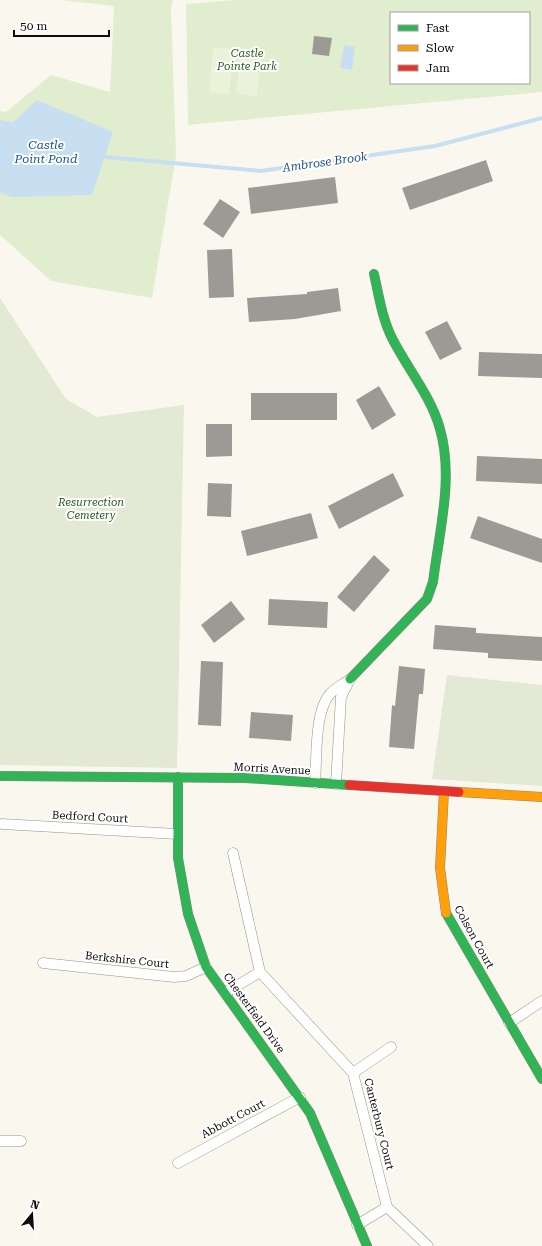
<svg xmlns="http://www.w3.org/2000/svg" width="542" height="1246" font-family="'Roboto Serif',serif">
<rect width="100%" height="100%" fill="#faf8ee"/>
<!-- green -->
<path fill="#e0eecf" fill-rule="evenodd" d="M61,0h112l-2,8 5,148 -24,142 -101,-17 -51,-46v-124l6,1 45,-37 59,17 4,-86z
M235,0h307v92l-354,33 -2,-121zM391,13h138v70h-138z"/>
<!-- cemetery -->
<path fill="#e3e9d4" d="M0,298l66,101 31,18 87,-12 -7,363 -177,-3z
M447,675l95,10v101l-110,-7z"/>
<!-- pitch -->
<path fill="#eaf2d9" d="M213,47l21,2 -5,45 -20,-2z
M241,49l21,2 -5,45 -21,-2z"/>
<!-- water -->
<path fill="#c8def1" d="M344,45l11,2 -3,23 -12,-2z
M37,100l76,32 -21,63 -81,2 -11,-5v-72l13,2z"/>
<g fill="none" stroke-linecap="round" stroke-linejoin="round">
<!-- stream -->
<path stroke="#c8def1" stroke-width="4" d="M105,157l156,14 174,-25 107,-28"/>
</g>
<!-- building -->
<path fill="#9c9a95" d="M314,36l18,2 -3,18 -17,-2z
M486,160l7,21 -83,29 -8,-22z
M335,177l3,26 -87,11 -3,-26z
M220,199l20,13 -17,26 -20,-14z
M232,249l2,48 -25,1 -2,-48z
M338,288l3,23 -46,8 -46,3 -2,-24 60,-4v-2z
M447,321l15,28 -22,11 -15,-28z
M479,352l63,2v24l-64,-2z
M379,386l17,29 -24,15 -16,-30z
M251,393h86v27h-86z
M206,424h26v32l-26,1z
M477,456l65,3v25l-66,-3z
M393,473l11,23 -65,33 -11,-23z
M208,483l24,1 -1,33 -24,-1z
M311,513l7,25 -71,18 -6,-25z
M478,516l64,23v24l-72,-25z
M374,555l16,15 -36,42 -17,-15z
M269,599l59,3 -1,26 -59,-3z
M231,601l14,18 -31,24 -13,-18z
M435,625l41,3v5l66,4v24l-54,-3v-5l-55,-4z
M201,661l22,1 -2,64 -23,-1z
M399,666l26,3 -2,25h-4l-5,55 -25,-2 3,-42 3,1z
M251,712l42,3 -2,26 -42,-3z"/>
<g fill="none" stroke-linecap="round" stroke-linejoin="round">
<defs>
<path id="street" d="M315,783c2,-23 -1,-71 15,-89 5,-6 14,-10 20,-15l-9,18 -5,87
M2,824l175,10
M233,853l27,119
M43,963l131,14 12,-1 20,-9
M225,993l35,-21 93,101 34,134 41,39
M509,1023l33,-22
M353,1073l38,-26
M0,1141h21
M178,1163l122,-66
M357,1225l30,-18"/>
<path id="fast" d="M350,679l77,-80 6,-17c6,-50 21,-104 7,-153 -9,-33 -33,-61 -48,-91 -10,-20 -13,-42 -18,-64
M0,776l245,2 104,7
M178,777v81l10,56 18,53 104,146 57,133
M446,913l96,166"/>
<path id="slow" d="M444,791l-4,77 6,45
M459,792l83,5"/>
<path id="jam" d="M349,785l110,7"/>
</defs>
<!-- street casing -->
<use href="#street" stroke="#93928d" stroke-width="11"/>
<!-- fast casing -->
<use href="#fast" stroke="#898884" stroke-width="10"/>
<!-- slow casing -->
<use href="#slow" stroke="#898884" stroke-width="10"/>
<!-- jam casing -->
<use href="#jam" stroke="#898884" stroke-width="10"/>
<!-- street -->
<use href="#street" stroke="#fefefc" stroke-width="10"/>
<!-- fast -->
<use href="#fast" stroke="#30b455" stroke-width="9"/>
<!-- slow -->
<use href="#slow" stroke="#ff9f0a" stroke-width="9"/>
<!-- jam -->
<use href="#jam" stroke="#e5322d" stroke-width="9"/>
</g>
<g text-anchor="middle" dominant-baseline="central" stroke-width="4" stroke-linejoin="round" paint-order="stroke">
<!-- park labels -->
<g font-size="11" font-style="italic" fill="#265e20" stroke="#fff">
<text x="247" y="53">Castle<tspan x="247" dy="13">Pointe Park</tspan></text>
<text x="91" y="502">Resurrection<tspan x="91" dy="13">Cemetery</tspan></text>
</g>
<!-- street labels -->
<g font-size="11" fill="#0b0b0b" stroke="#fff">
<text transform="translate(272 769) rotate(3)">Morris Avenue</text>
<text transform="translate(90 817) rotate(3)">Bedford Court</text>
<text transform="translate(474 937) rotate(61)">Colson Court</text>
<text transform="translate(127 960) rotate(6)">Berkshire Court</text>
<text transform="translate(254 1013) rotate(54)">Chesterfield Drive</text>
<text transform="translate(233 1119) rotate(-28)">Abbott Court</text>
<text transform="translate(379 1124) rotate(76)">Canterbury Court</text>
</g>
<!-- water labels -->
<g font-size="12" font-style="italic" fill="#1d5394" stroke="#fff">
<text x="46" y="145">Castle<tspan x="46" dy="14">Point Pond</tspan></text>
<text transform="translate(325 162) rotate(-8)">Ambrose Brook</text>
</g>
</g>
<!-- legend -->
<rect x="390" y="12" width="140" height="72" fill="#ffffff" stroke="#9d9d9d"/>
<rect x="398" y="25" width="20" height="6" fill="#30b455" stroke="#9d9d9d"/>
<text x="426" y="32" font-size="12" fill="#0b0b0b">Fast</text>
<rect x="398" y="45" width="20" height="6" fill="#ff9f0a" stroke="#9d9d9d"/>
<text x="426" y="52" font-size="12" fill="#0b0b0b">Slow</text>
<rect x="398" y="65" width="20" height="6" fill="#e5322d" stroke="#9d9d9d"/>
<text x="426" y="72" font-size="12" fill="#0b0b0b">Jam</text>
<!-- north arrow -->
<g transform="translate(32 1214) rotate(18)" stroke="#ffffff" stroke-width="3" paint-order="stroke">
<path d="M0-3L7 15L0 10L-7 15Z" fill="#0b0b0b"/>
<text y="-6" font-size="11" font-weight="bold" text-anchor="middle" fill="#0b0b0b">N</text>
</g>
<!-- scale -->
<path d="M14 30v6h95v-6" fill="none" stroke="#0b0b0b" stroke-width="2"/>
<text x="20" y="30" font-size="12" fill="#0b0b0b" stroke="#ffffff" stroke-width="3" paint-order="stroke">50 m</text>
</svg>
